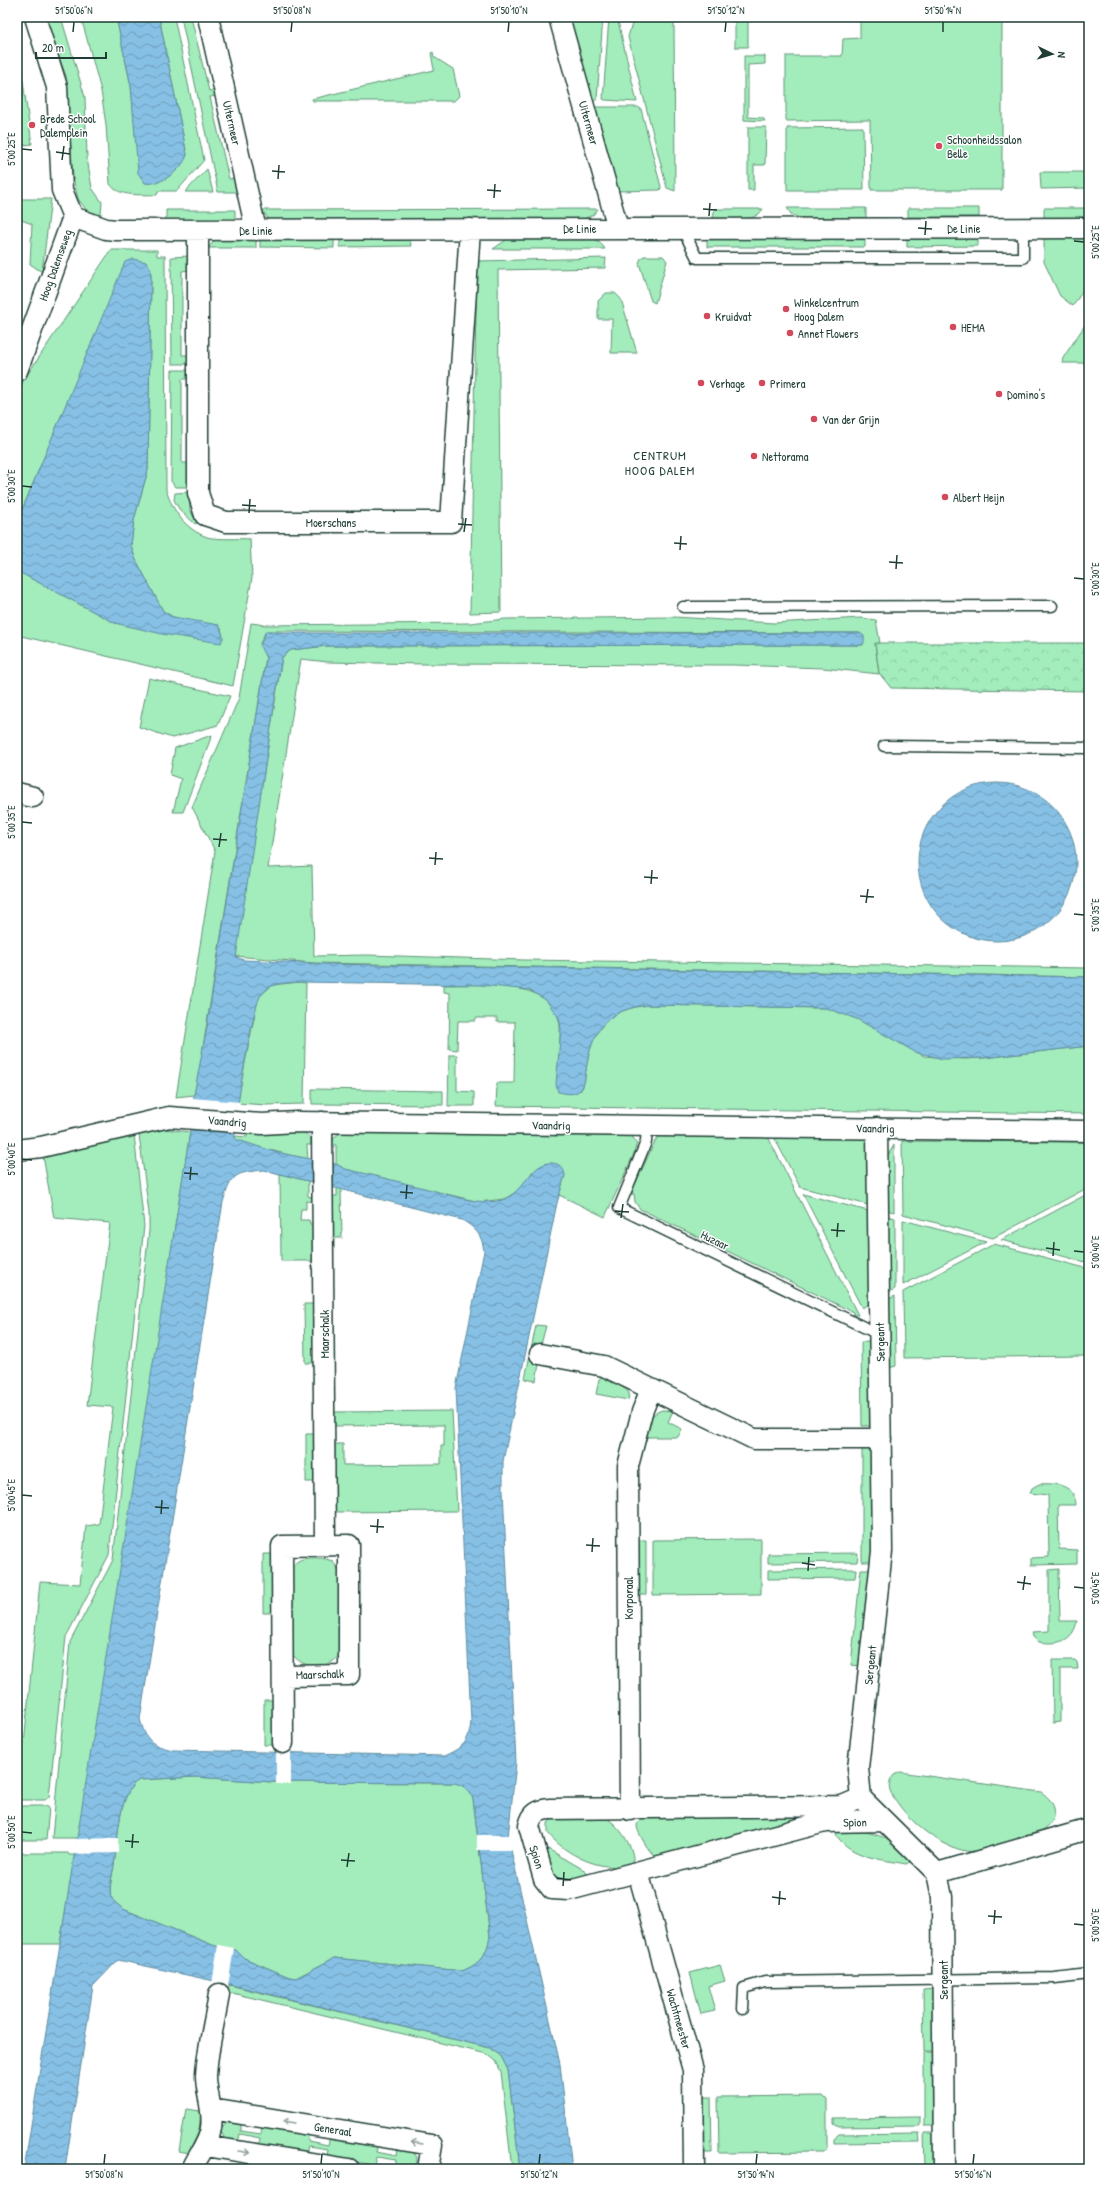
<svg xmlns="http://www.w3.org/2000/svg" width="1106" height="2186" font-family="'Patrick Hand',sans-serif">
<defs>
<pattern id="forest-crowns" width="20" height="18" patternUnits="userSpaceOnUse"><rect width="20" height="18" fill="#a3ecbb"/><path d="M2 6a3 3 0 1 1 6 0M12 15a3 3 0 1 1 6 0" fill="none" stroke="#8ccba1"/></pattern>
<pattern id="water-waves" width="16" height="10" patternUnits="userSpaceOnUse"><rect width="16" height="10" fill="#86c0e5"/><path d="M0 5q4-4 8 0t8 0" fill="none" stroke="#6d9dba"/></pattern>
</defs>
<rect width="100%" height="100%" fill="#fff"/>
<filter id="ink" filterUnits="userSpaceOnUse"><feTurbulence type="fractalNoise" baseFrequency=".025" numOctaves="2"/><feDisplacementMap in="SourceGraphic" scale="8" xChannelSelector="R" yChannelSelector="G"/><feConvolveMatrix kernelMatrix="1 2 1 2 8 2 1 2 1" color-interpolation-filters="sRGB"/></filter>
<g filter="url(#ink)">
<!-- green -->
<path fill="#a3ecbb" stroke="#619478" d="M44,17h17l24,80 2,61 5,30 10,14 -1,13 -14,-4 -9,-12 -5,-21 -7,-102z
M81,17h35l15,69 4,39 22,58 17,-11 13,-17 -28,-138h15l30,143 -27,31h-19l-1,4c-14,-1 -38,3 -47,-11l-4,-59 -5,-34z
M181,17h10l18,74 6,-1 2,6 -7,1 19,82 7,-1 3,14h-21z
M568,17h35l-6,82 -4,3z
M609,17h8l20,85 -32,-2 -2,-1z
M634,17h40l1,174 -8,-3 -39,-151z
M735,17h13v30h-13z
M860,17h142v173h-131l-1,-70 -84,1v-65h56l1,-17 17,-1z
M433,52l1,5 19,12 6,27 -5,5h-141l-1,-2 122,-29 -3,-17z
M744,56h21v8l-17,1v52l15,1 2,3 -21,-1z
M20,60l12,84 -15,2v-85z
M594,107h44l3,2 20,78 -1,3 -42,1z
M748,127h18l-1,38h-11v25h-6z
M863,127l1,63h-77v-62z
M207,169l6,23h-28z
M1040,172h49v16l-48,1z
M17,199h34l-9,73 -12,-8 2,-40 -13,-5z
M787,208h79v10h-67l-8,-4z
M908,208h71v9h-71z
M1044,208h45v10h-45z
M598,209l-5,6 -10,4 -314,1 -7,-10z
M714,209h49c-9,15 -34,9 -50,9z
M166,210h69v10l-69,1z
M260,237l74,2v9l-74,-1z
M341,237l69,1 1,8 -72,1z
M1044,237h45v44l-16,25 -13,-10 -16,-34z
M256,238v10h-48l7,-8z
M509,238l84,1 7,3 5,7h-112z
M707,238h158v9h-158z
M907,238h71v8l-71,1z
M111,250h46v6h8l1,234c7,21 19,39 41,47 10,3 32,1 43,2l2,39 -19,108 -216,-51v-64l98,52 80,16h28l-2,-11 -48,-11 -10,-6 -28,-53 -4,-13 3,-25 14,-50 3,-194c-1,-7 -1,-12 -8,-15l-47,72 -79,189v-123l6,-18z
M189,256v14l-7,1v84h7v9h-17l-1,-107z
M644,256h19l4,5 -12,42 -4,-2 -12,-38 2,-5z
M606,258l-1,10 -107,2 3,342 -31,1 7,-352z
M606,293h9l6,6 16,54h-26l1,-34h-14v-18z
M1089,319l-1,44h-26l1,-5z
M172,370h17v9h-7v84h7v24h-14l-4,-6z
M189,492l1,18 7,13 -2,1 -16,-15 -5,-9 1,-7z
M674,617l100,6 87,-5 15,2 4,23 -5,1 4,30 -56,-6 -90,-3 -310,-1 -95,-2 -27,-3 -33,209 44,-2 2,90 53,-1 158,5 564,8v9l-775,-14 -79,-7 47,-299 9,-7 36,-4 536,-1 1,-8 -5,-4 -593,-2 -6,12 6,15 -67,414 -5,23 -18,2 39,-246 -23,-44 47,-109 12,-75 15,2 204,-2 35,-4z
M149,678l81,18 -12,29 -46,13 -33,-11z
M212,735l-29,77h-10l8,-33 -11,-4 5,-27z
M300,982l6,1 -2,121 -38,1 -29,-2 21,-105 14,-13z
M444,985c32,0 105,-7 115,35 3,12 -1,24 1,37 1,12 5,24 7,36h5l9,-3c5,-8 4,-18 6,-27 7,-39 24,-54 62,-58l177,3 31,11 67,37 41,3 18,-1 106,-12v68l-593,-8 1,-23h17l1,-61h-18v-4h-21l-1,3h-17l-1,29 -8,-1 1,-56 -6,-1z
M449,1055h8v36l17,1v14h-26z
M312,1089l131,2v14l-131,-1z
M164,1129l26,3 -110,706h-28l18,-196 43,-82 36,-330v-17l-10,-78z
M247,1132l58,1 6,6v6h-4l1,15 -65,-17 -8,-4v-3l12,1z
M342,1132l288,2 7,9 -4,13 -28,61 -46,-22 6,-20 -33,-3 -6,10 -11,11 -11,6 -25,3 -134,-33 -9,-5v-19h-4l2,-8z
M134,1134l10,92 -35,329 -43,82 -17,160 -4,3h-28v-57h7l16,-161 40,2 6,-58 13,-2 14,-117 -26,-2 23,-182 -56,-5 -11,-62z
M661,1134l107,3 90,178h-5v-3l-213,-103 -5,-7 -1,-8h-2v-3l23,-50z
M774,1137h94v68l-68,-18z
M902,1141l187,1v45l-96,51 -90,-24z
M894,1145v67l-7,-2v-53z
M280,1174l28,7v15l3,1 2,5 -7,-1v8h-5l-1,11h9l1,4h4v37h-33z
M337,1188l4,1 1,49h-10l1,-42h4z
M1089,1193v70l-88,-23z
M803,1194l65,17 2,92 -8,5z
M887,1216l8,2v71l-7,4z
M903,1220l83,22 -83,43z
M994,1244l95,25v87l-185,2 -1,-66z
M895,1296l1,70 -7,2v-69z
M304,1304h11v59h-10z
M536,1325l10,1 -10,37 3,1 -3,17 -11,-2z
M861,1342h9l1,84h-9z
M603,1376l24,14 2,3 -1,7 -32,-6 3,-15z
M662,1410l11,1 -5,11 14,7 -4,8h-34c3,-12 5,-23 18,-27z
M452,1411l5,100 -123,1v-68h9v21l98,-1v-18h3v-21l-110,1v-14z
M306,1434h10v48h-10z
M872,1448v114h-10v-113z
M1039,1484c16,-1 36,0 37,21h-18l1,44 18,1v14l-46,1v-7l18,-1 -1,-62 -18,-2 2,-5z
M761,1539v55l-108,1v-55z
M637,1540h9v55h-9z
M858,1553l-1,9 -89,1v-9z
M263,1554h10v59h-10z
M322,1558l11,3 6,10v84c-10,16 -39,14 -47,-2l-1,-83c5,-14 19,-12 31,-12z
M856,1569l-1,9 -87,1v-9z
M861,1569h10l-11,97 -9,-1z
M1059,1569l1,52h17c-4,21 -20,24 -38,21l-6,-5 -1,-5 17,-1v-61z
M1052,1660h23l2,2 1,7h-18v53l-7,1z
M264,1700h10l3,45h-13z
M900,1772l141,20c6,4 11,9 13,16 6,26 -38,34 -55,38 -9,3 -18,7 -27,6 -28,-3 -57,-25 -73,-47 -7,-10 -15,-18 -5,-30z
M195,1777l77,5 183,1c10,3 15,7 18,16l17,137c-3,19 -10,28 -28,35l-128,-13 -38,20 -7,-1 -45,-19 -8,-8 -21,-4 -92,-37c-6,-5 -13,-9 -13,-17 0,-11 4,-23 5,-34 3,-20 4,-67 24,-78z
M17,1806h29l3,2 -3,32h-29z
M796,1816l1,4 -141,37c-6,-3 -19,-25 -19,-31 0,-4 3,-6 5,-8z
M553,1818h53c12,6 28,29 27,42l-5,5c-27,7 -63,-10 -80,-32v-10z
M837,1830c25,1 45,1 63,20 4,4 8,7 10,12l-4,2c-26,-5 -54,-6 -70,-29z
M548,1849l38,22 1,4c-32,10 -33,5 -42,-25z
M17,1853h51l1,2h6l-15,89h-43z
M720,1965l5,16 -17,5 7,25 -14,3 -11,-41z
M229,1985l261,63 11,8 7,14 12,99h-8l-11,-97 -5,-11 -9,-7 -259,-62z
M933,1989l1,63h-10l-1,-62z
M924,2053h10v73h-10z
M823,2096l4,4v48l-4,4 -104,1 -1,-56z
M702,2097h9l1,56h-9z
M186,2109l15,2 -2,20 -10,22 -10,-2z
M920,2117v9l-81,1 -5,-3v-6z
M228,2121l13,1v9l20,3 1,-8 47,7 -1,8 20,4 2,-8 48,7 -2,8 21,4 1,-8c9,2 20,2 19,14l-5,7 -17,-1 1,-8 -20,-3 -2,8 -47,-8 1,-8 -20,-3 -2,8 -47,-8 1,-8 -20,-4 -2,9 -13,-4 -4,-7 1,-5z
M919,2133l1,9 -86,1v-5l5,-4z
M924,2133h11v36h-10z"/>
<!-- forest -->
<path fill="url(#forest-crowns)" stroke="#619478" d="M875,643h214v48l-198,-3 -12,-15z"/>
<!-- water -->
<path fill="url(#water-waves)" stroke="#5d8c9e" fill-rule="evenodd" d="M116,17h43l28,138c-5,15 -26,31 -42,28l-7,-10 -7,-87z
M133,259l13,3 4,5 1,9 -3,194 -14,50 -3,25 4,13 28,53 10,6 46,8 4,11 -2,7 -59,-9 -47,-11 -98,-52v-49l108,-260z
M266,631l20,2h574l4,3v7l-3,2 -534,1 -36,4 -9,7 -3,17 -43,283 8,3 82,4 763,13v69l-106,12 -40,1 -28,-7 -58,-33 -31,-11 -177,-3c-42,4 -57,24 -63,65 -1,6 -1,16 -6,20 -7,6 -15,3 -22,2l-2,-8 5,-55 -2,-11 -13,-18 -17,-10 -48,-5 -181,-3c-15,1 -29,0 -39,13 -8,9 -28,130 -26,144l40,13 61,12 9,5c28,6 55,13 83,20 23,6 50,17 74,11 23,-7 31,-44 55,-36 5,2 7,6 8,11l-8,28 -54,258v29l13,273 -8,74 52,227 12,105h-52l-12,-99 -7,-14 -11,-8 -262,-64 -110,-24 -25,26 -28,183h-41l166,-1037 4,-37 12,-63 60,-374 -6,-12zM264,1170l198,50c13,8 20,14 22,31l-28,137 15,333c-2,22 -8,26 -27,35l-271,-6c-22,-5 -27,-9 -33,-31l83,-517c9,-29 12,-29 41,-32zM195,1777l77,5 183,1c10,3 15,7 18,16l17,137c-3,19 -10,28 -28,35l-128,-13 -38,20 -7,-1 -45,-19 -8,-8 -21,-4 -92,-37c-6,-5 -12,-9 -13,-17 0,-11 4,-23 5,-34 3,-20 4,-67 24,-78z
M918 862a79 79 0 1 1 158 0a79 79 0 1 1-158 0Z"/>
<!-- pier -->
<path fill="#fff" d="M192,1098l48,4 -3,30 -48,-4z
M276,1750l15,1v33h-15z
M477,1835h34l2,15h-36z
M118,1838v15l-45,1 3,-15z
M218,1945l16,3 -6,38 -16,-2z"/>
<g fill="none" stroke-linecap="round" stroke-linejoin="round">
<defs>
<path id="lane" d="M682,228l15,30h326v-30
M683,607l369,-1
M884,746l205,2
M647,1125l-1,17 -27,66 261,127
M743,2009l1,-21 21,-6 290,-4 34,-4"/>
<path id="street" d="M208,17l48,213
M559,17l59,211
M73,217l33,12 10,1 973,-2
M198,231v262l7,22 21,7h225l19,-293
M17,371l56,-154 -11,-27 -5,-103 -22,-70
M17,793l16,4
M322,1122l3,423
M877,1128l5,423 -24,217 3,30 76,75 5,24 2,272
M17,1150l24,-3 128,-30 93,7 34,-2 793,9
M540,1354l64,12 150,73h127
M283,1676l66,-1v-130l-67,1 1,197
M861,1798l-19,8 -292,3c-12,1 -18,4 -21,17l15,53 8,10 17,1 256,-68 59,-1
M630,1810l-2,-344 14,-54 9,-23
M638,1872l55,198 1,99
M937,1873l152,-44
M211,2109l221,36 -4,24
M206,2146l143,23
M192,2169c6,-14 17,-25 19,-41 3,-18 -5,-34 -5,-52 1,-27 9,-55 13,-82"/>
</defs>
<!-- lane casing -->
<use href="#lane" stroke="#1f3d34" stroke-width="13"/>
<!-- street casing -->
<use href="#street" stroke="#1f3d34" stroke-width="23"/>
<!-- lane -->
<use href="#lane" stroke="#fff" stroke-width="10"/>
<!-- street -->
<use href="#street" stroke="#fff" stroke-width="20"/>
</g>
<!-- one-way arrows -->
<defs><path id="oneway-shaft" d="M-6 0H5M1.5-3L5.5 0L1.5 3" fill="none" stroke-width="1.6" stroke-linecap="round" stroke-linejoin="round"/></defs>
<g stroke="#8f9e9a">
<use href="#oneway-shaft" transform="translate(289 2122) rotate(-171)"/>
<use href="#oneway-shaft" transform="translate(417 2143) rotate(-171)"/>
<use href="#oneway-shaft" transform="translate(244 2152) rotate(9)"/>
</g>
</g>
<!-- ticks -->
<path fill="none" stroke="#1f3d34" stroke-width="1.5" d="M73,32l1,-10M291,32l1,-10M508,32l1,-10M725,32l1,-10M943,32v-10M22,149l10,1M56,152l14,2M62,160l2,-14M272,171l13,1M278,179l1,-14M487,190l14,1M494,198l1,-14M703,209l14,1M709,216l1,-13M918,228l14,1M925,235l1,-14M1074,241l10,1M22,486l10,1M242,505l14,1M249,513l1,-14M458,524l14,1M464,532l2,-14M674,543l13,1M680,550l1,-14M889,562l14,1M896,569l1,-14M1074,578l10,1M22,822l10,1M213,839l14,1M219,847l2,-14M429,858l14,1M435,865l1,-13M644,877l14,1M651,884l1,-14M860,896l14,1M866,903l2,-14M1074,914l10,1M22,1159l10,1M184,1173l14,1M190,1180l1,-13M400,1192l13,1M406,1199l1,-14M615,1211l14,1M621,1218l2,-14M831,1230l14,1M837,1237l1,-14M1046,1248l14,2M1074,1251l10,1M1053,1256l1,-14M22,1495l10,1M155,1507l14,1M161,1514l1,-14M370,1526l14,1M377,1533l1,-14M586,1545l14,1M592,1552l1,-14M802,1563l13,2M808,1571l1,-14M1017,1582l14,2M1074,1587l10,1M1023,1590l2,-14M22,1832l10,1M125,1841l14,1M132,1848l1,-14M341,1860l14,1M347,1867l2,-14M557,1878l14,2M563,1886l1,-14M772,1897l14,2M779,1905l1,-14M988,1916l14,1M994,1924l1,-14M1074,1924l10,1M104,2164l1,-10M321,2164l1,-10M539,2164l1,-10M756,2164l1,-10M973,2164l1,-10"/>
<!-- markers -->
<g fill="#d1495b" stroke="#fff" stroke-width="1.5">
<circle cx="32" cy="125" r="4"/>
<circle cx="939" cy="146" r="4"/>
<circle cx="786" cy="309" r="4"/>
<circle cx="707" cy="316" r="4"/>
<circle cx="953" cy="327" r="4"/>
<circle cx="790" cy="333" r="4"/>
<circle cx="701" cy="383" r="4"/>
<circle cx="762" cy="383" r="4"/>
<circle cx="999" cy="394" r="4"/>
<circle cx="814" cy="419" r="4"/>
<circle cx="754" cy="456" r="4"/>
<circle cx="945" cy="497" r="4"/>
</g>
<g text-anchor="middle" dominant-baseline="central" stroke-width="3" stroke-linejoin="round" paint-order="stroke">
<!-- poi labels -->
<g font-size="12" fill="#1f3d34" stroke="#fff" text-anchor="start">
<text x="40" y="118">Brede School<tspan x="40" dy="14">Dalemplein</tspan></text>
<text x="947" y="139">Schoonheidssalon<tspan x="947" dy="14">Belle</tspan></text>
<text x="794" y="302">Winkelcentrum<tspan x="794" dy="14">Hoog Dalem</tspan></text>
<text x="715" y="316">Kruidvat</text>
<text x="961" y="327">HEMA</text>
<text x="798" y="333">Annet Flowers</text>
<text x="709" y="383">Verhage</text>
<text x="770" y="383">Primera</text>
<text x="1007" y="394">Domino's</text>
<text x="822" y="419">Van der Grijn</text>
<text x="762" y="456">Nettorama</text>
<text x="953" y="497">Albert Heijn</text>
</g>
<!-- street labels -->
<g font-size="12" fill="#1f3d34" stroke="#fff">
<text transform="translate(232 123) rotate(77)">Uitermeer</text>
<text transform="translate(589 123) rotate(74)">Uitermeer</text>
<text x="580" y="228">De Linie</text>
<text x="964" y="228">De Linie</text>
<text x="256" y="230">De Linie</text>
<text transform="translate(55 265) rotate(-70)">Hoog Dalemseweg</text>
<text x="331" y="522">Moerschans</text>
<text transform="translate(227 1121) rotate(5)">Vaandrig</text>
<text transform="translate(551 1125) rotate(1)">Vaandrig</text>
<text transform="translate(875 1128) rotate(1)">Vaandrig</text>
<text transform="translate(715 1240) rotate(26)">Huzaar</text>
<text transform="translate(324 1334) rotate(-90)">Maarschalk</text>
<text transform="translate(880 1342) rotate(-91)">Sergeant</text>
<text transform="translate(628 1598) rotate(-90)">Korporaal</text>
<text transform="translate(870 1665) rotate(-84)">Sergeant</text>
<text transform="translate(320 1674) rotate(-2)">Maarschalk</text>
<text transform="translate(855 1822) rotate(-1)">Spion</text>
<text transform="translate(537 1857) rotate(72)">Spion</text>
<text transform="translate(943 1980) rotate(-90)">Sergeant</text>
<text transform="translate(679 2019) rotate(74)">Wachtmeester</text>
<text transform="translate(333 2129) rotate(9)">Generaal</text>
</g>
<!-- neighbourhood labels -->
<g font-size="13" letter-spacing="1" fill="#1f3d34" stroke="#fff">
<text x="660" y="455">CENTRUM<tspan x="660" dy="15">HOOG DALEM</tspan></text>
</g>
</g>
<!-- margin -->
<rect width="1106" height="2186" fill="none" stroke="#fff" stroke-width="44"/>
<!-- north arrow -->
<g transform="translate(1052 54) rotate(95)" stroke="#ffffff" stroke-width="3" paint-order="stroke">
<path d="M0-3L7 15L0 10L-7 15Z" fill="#1f3d34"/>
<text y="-6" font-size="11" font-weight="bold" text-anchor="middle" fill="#1f3d34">N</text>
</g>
<!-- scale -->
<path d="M36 52v6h70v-6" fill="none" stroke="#1f3d34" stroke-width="2"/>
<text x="42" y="52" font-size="12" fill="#1f3d34" stroke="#ffffff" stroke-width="3" paint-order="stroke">20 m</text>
<rect x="22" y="22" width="1062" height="2142" fill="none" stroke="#1f3d34" stroke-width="1.5"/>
<g font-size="10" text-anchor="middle" fill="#1f3d34">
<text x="74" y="14">51°50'06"N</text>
<text x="292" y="14">51°50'08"N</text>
<text x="509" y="14">51°50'10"N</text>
<text x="726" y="14">51°50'12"N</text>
<text x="943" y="14">51°50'14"N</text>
<text transform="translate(11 149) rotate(-90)" y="4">5°00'25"E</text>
<text transform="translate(1095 242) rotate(-90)" y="4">5°00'25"E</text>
<text transform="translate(11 486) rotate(-90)" y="4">5°00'30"E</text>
<text transform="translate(1095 579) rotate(-90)" y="4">5°00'30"E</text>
<text transform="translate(11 822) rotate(-90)" y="4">5°00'35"E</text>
<text transform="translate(1095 915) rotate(-90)" y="4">5°00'35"E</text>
<text transform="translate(11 1159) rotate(-90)" y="4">5°00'40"E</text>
<text transform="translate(1095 1252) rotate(-90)" y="4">5°00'40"E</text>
<text transform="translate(11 1495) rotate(-90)" y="4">5°00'45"E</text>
<text transform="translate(1095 1588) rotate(-90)" y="4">5°00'45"E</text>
<text transform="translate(11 1832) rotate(-90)" y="4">5°00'50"E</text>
<text transform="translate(1095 1925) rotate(-90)" y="4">5°00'50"E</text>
<text x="104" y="2178">51°50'08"N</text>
<text x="321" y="2178">51°50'10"N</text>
<text x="539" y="2178">51°50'12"N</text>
<text x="756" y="2178">51°50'14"N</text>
<text x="973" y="2178">51°50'16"N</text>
</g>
</svg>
